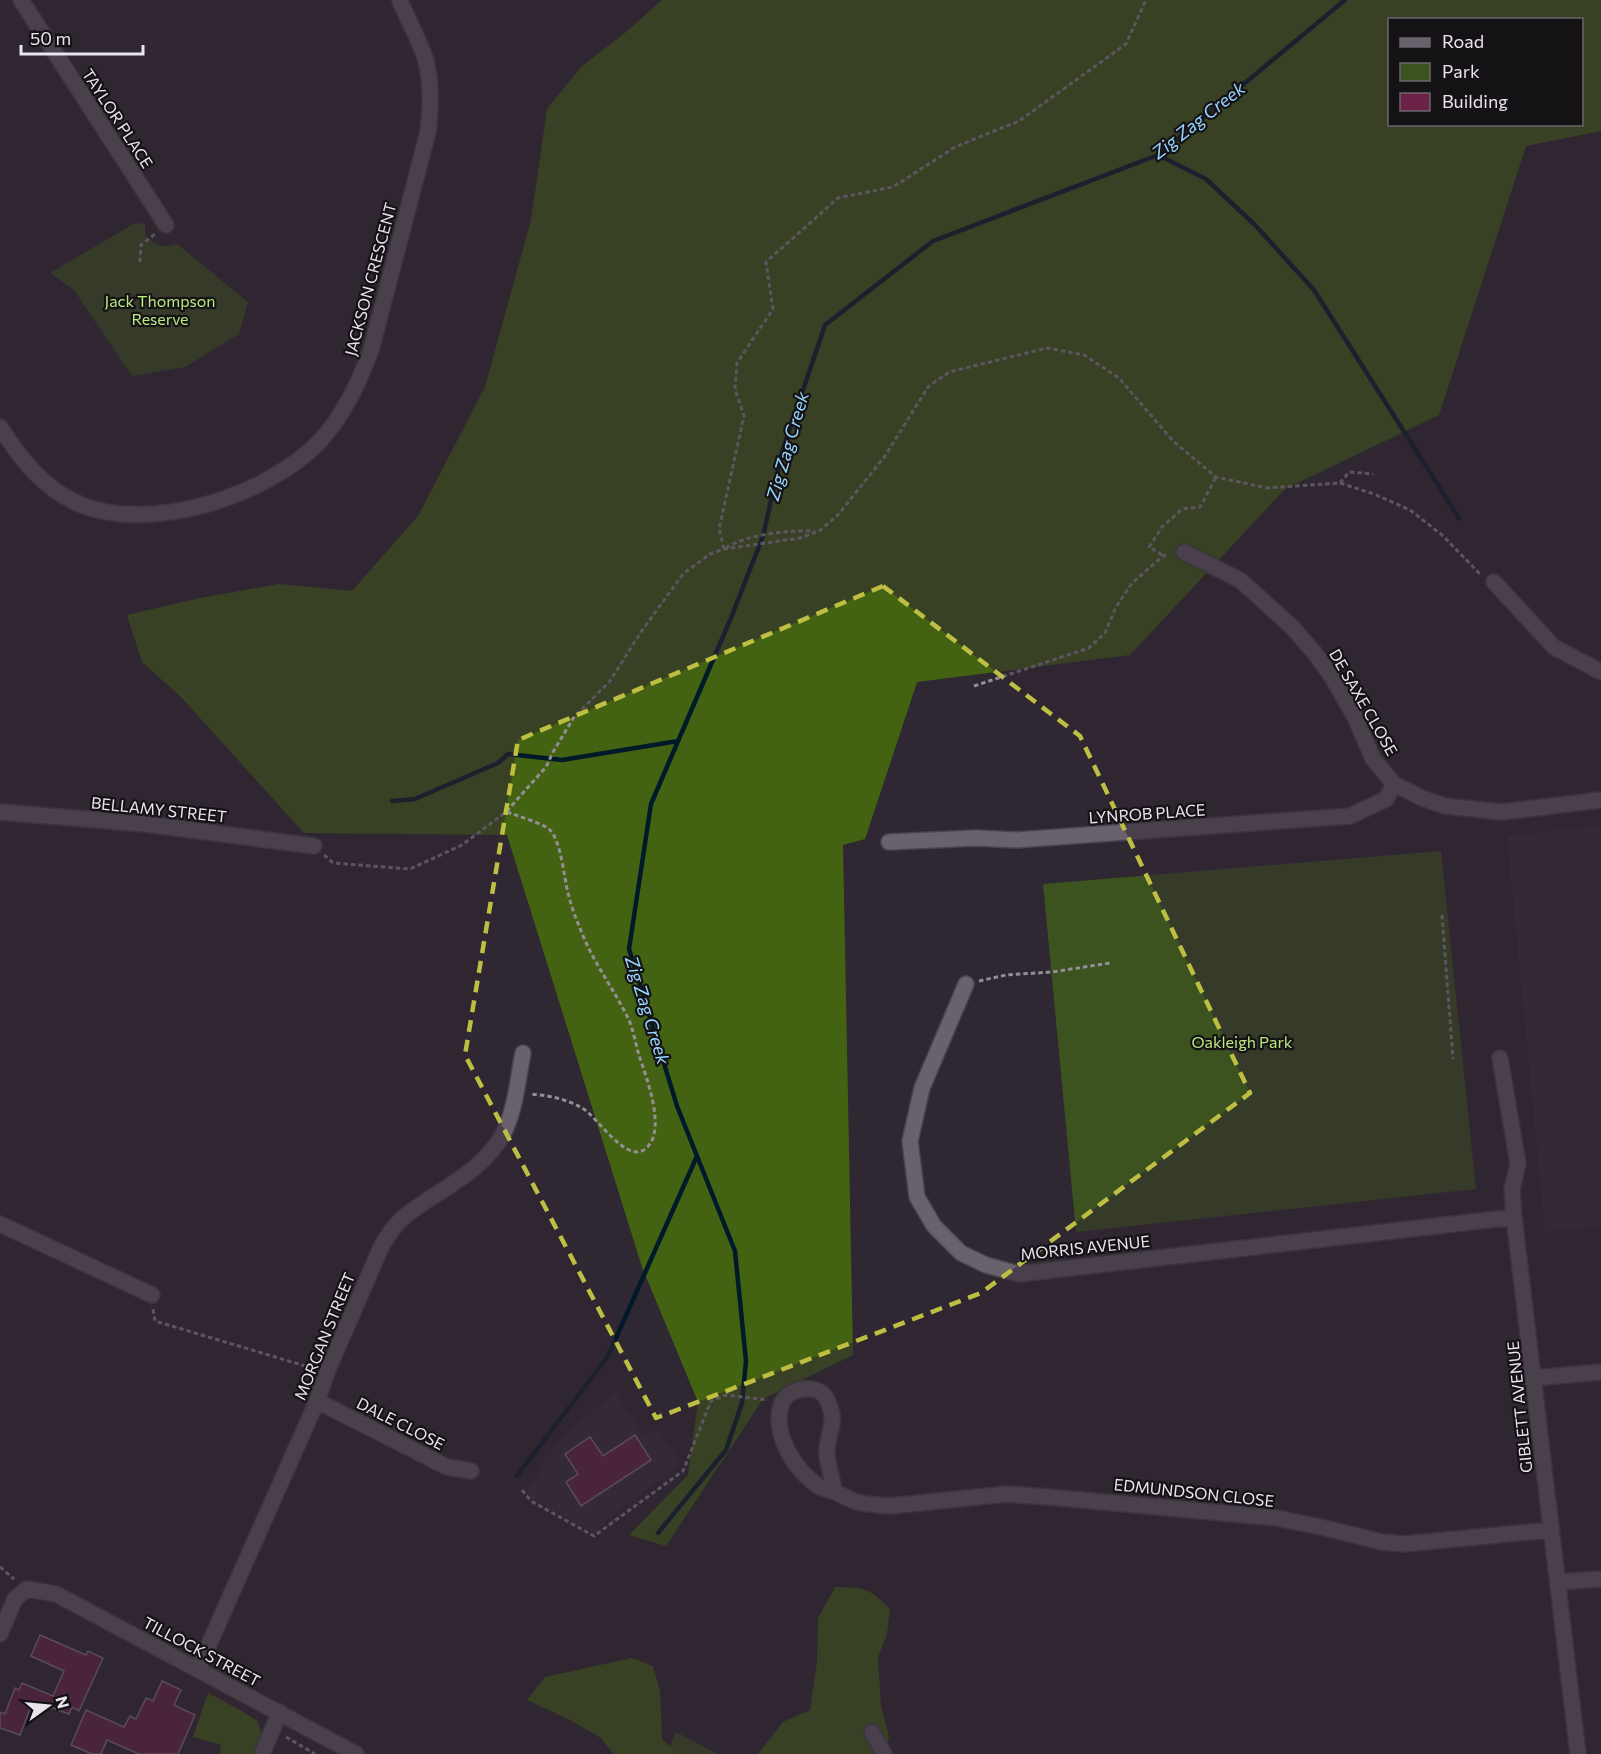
<svg xmlns="http://www.w3.org/2000/svg" width="1601" height="1754" font-family="Commissioner,sans-serif">
<rect width="100%" height="100%" fill="#2f2731"/>
<!-- built -->
<path fill="#3b2f3e" d="M1601,826v400l-56,6 -38,-396z
M615,1393l29,43 13,-8 24,36 -69,51 -17,18 -66,-36 -2,-11 11,-11 4,-12 27,-32z"/>
<!-- green -->
<path fill="#3c521f" d="M135,223l10,1v11c10,10 17,14 32,9l71,58 -9,32 -54,33 -53,9 -58,-86 -24,-17z
M1441,851l35,338 -400,43 -33,-348z
M676,1732l41,22h-50z"/>
<!-- forest -->
<path fill="#446312" fill-rule="evenodd" d="M662,0h939v131l-75,15 -87,269 -154,74 -155,166 -213,27 -52,157 -22,6 10,510 -90,44 -97,147 -37,-11 59,-60 10,-73 -56,-135 -135,-432 -203,-2 -123,-136 -39,-35 -15,-47 73,-17 79,-14 73,7 66,-75 67,-129 46,-167 16,-111 34,-42 45,-35zM1390,20h192v104h-192z
M835,1587c30,1 33,0 55,22l-3,25 -9,23 3,49 8,31 -4,17h-127l25,-32 27,-12 7,-48 1,-44z
M632,1658l21,8 7,25 2,49 17,14h-66l-12,-16 -29,-17 -45,-21 18,-23z
M208,1693l34,18 15,10 5,13 -8,20h-34l1,-9 -28,-8z"/>
<g fill="none" stroke-linecap="round" stroke-linejoin="round">
<!-- stream -->
<path stroke="#001a29" stroke-width="4.5" d="M1158,155l48,24 49,46 59,65 145,228
M392,801l23,-2 83,-36 10,-9 54,6 116,-19
M517,1476l91,-120 89,-200
M658,1533l68,-83 16,-47 4,-42 -11,-110 -58,-145 -48,-157 22,-145 80,-186 32,-82 19,-84 43,-127 108,-84 225,-86 187,-155"/>
</g>
<!-- building -->
<path fill="#6a2247" stroke="#897a80" stroke-width="1.5" d="M635,1435l16,25 -70,46 -15,-24 12,-8 -13,-20 25,-17 13,19z
M40,1635l46,20 2,-4 15,7 -24,53 -7,-4 -3,7 -36,-13 -13,34 -20,-7v-16l5,2 10,-26 4,2 3,-7 31,13 11,-25 -33,-15z
M162,1681l19,9 -7,15 21,10 -17,39h-39l-32,-14 -6,14h-9l-21,-9 15,-35 38,17 6,-11 6,3 10,-21 7,3z"/>
<g fill="none" stroke-linecap="round" stroke-linejoin="round">
<defs>
<path id="street" d="M21,0l145,225
M0,427c20,31 42,60 77,76 71,32 191,-7 243,-62 24,-26 39,-58 51,-91l57,-218c3,-24 4,-47 -2,-71 -6,-20 -18,-41 -26,-60
M1184,552l56,28 52,47 22,25 18,25 23,40 18,42 21,25 28,14 23,8 57,6 99,-12
M1494,582l60,65 47,25
M0,812l145,12 169,22
M889,842l87,-4 40,2 334,-24 36,-17 8,-15
M966,984l-44,104 -12,53 7,56 17,29 27,27 25,12 33,9 495,-57
M1500,1058l18,106 -6,25 2,28 64,537
M0,1224l152,71
M1534,1378l67,-6
M317,1401l130,66 24,4
M834,1491c-1,-12 -6,-24 -7,-36 -2,-14 9,-31 4,-45 -2,-5 -4,-13 -8,-16 -12,-10 -37,-5 -42,11 -9,30 15,67 39,82 4,2 9,3 13,4 7,3 14,7 21,10 12,4 24,4 36,5l117,-12 42,3 228,21 48,10 57,14 22,2 146,-14
M1558,1582l43,-3
M0,1634l15,-35 12,-10 29,5 300,160
M198,1669l119,-268 10,-29 55,-127c7,-11 13,-21 23,-29 34,-27 81,-45 100,-86 11,-24 13,-52 18,-77
M872,1732l12,22
M262,1754l18,-42"/>
</defs>
<!-- street casing -->
<use href="#street" stroke="#4a434c" stroke-width="18"/>
<!-- path -->
<path stroke="#948e96" stroke-width="3" stroke-dasharray="4.5 3" stroke-linecap="butt" d="M140,262l1,-17 14,-11
M1340,483l9,-11 24,2
M726,548c20,-14 65,-18 89,-17
M724,549l-5,-20 25,-113 -9,-27 2,-26 36,-54 -7,-47 72,-64 55,-11 62,-40 64,-26 107,-77 20,-44
M1162,555l-13,-8 13,-20 20,-18 18,-2 16,-30
M974,686l115,-38 16,-15 11,-26 16,-24 31,-27 6,-2
M507,812c8,3 37,12 42,17 12,11 15,48 19,64 3,12 7,24 12,35 11,31 32,58 47,88 6,11 8,26 12,39 7,22 29,77 6,94 -19,15 -47,-32 -63,-41 -15,-9 -35,-13 -52,-14
M324,855l9,8 77,6 52,-24 44,-33 40,-45 7,-15 21,-35 36,-36 31,-49 42,-58 27,-20 14,-5 76,-11 19,-7 19,-16 47,-59 43,-69 21,-15 98,-24 37,7 35,23 54,63 43,36 51,11 73,-5 34,11 36,16 32,25 39,40
M1442,915l11,144
M979,981l27,-6 46,-3 58,-9
M153,1309l2,12 157,47
M522,1490l9,11 63,35 89,-65 28,-70 15,-6 42,5
M0,1567l14,12
M286,1737l29,17"/>
<!-- street -->
<use href="#street" stroke="#69616c" stroke-width="15"/>
</g>
<!-- marked area -->
<path d="M0 0H1601V1754H0ZM883,586l197,150 170,357 -269,200 -325,125 -191,-363 53,-315z" fill="#2f2731" fill-opacity=".55" fill-rule="evenodd"/>
<path fill="none" stroke="#bebf42" stroke-width="4.5" stroke-dasharray="12 8" stroke-linejoin="round" d="M883,586l197,150 170,357 -269,200 -325,125 -191,-363 53,-315z"/>
<g text-anchor="middle" dominant-baseline="central" stroke-width="4.5" stroke-linejoin="round" paint-order="stroke">
<!-- street labels -->
<g font-size="16" fill="#eae5ec" stroke="#151216">
<text transform="translate(118 118) rotate(57)">TAYLOR PLACE</text>
<text transform="translate(370 279) rotate(-75)">JACKSON CRESCENT</text>
<text transform="translate(1364 702) rotate(60)">DE SAXE CLOSE</text>
<text transform="translate(159 809) rotate(6)">BELLAMY STREET</text>
<text transform="translate(1147 813) rotate(-4)">LYNROB PLACE</text>
<text transform="translate(1085 1247) rotate(-6)">MORRIS AVENUE</text>
<text transform="translate(324 1336) rotate(-68)">MORGAN STREET</text>
<text transform="translate(1519 1407) rotate(-96)">GIBLETT AVENUE</text>
<text transform="translate(401 1423) rotate(27)">DALE CLOSE</text>
<text transform="translate(1194 1492) rotate(6)">EDMUNDSON CLOSE</text>
<text transform="translate(202 1651) rotate(28)">TILLOCK STREET</text>
</g>
<!-- park labels -->
<g font-size="16" fill="#b9e880" stroke="#151216">
<text x="160" y="300">Jack Thompson<tspan x="160" dy="18">Reserve</tspan></text>
<text x="1242" y="1041">Oakleigh Park</text>
</g>
<!-- water labels -->
<g font-size="18" font-style="italic" fill="#96d5fc" stroke="#151216">
<text transform="translate(1198 120) rotate(-38)">Zig Zag Creek</text>
<text transform="translate(787 446) rotate(-74)">Zig Zag Creek</text>
<text transform="translate(648 1010) rotate(73)">Zig Zag Creek</text>
</g>
</g>
<!-- legend -->
<rect x="1388" y="18" width="195" height="108" fill="#151216" stroke="#6a666c" stroke-width="1.5"/>
<rect x="1400" y="38" width="30" height="9" fill="#69616c" stroke="#6a666c" stroke-width="1.5"/>
<text x="1442" y="48" font-size="18" fill="#eae5ec">Road</text>
<rect x="1400" y="63" width="30" height="18" fill="#3c521f" stroke="#6a666c" stroke-width="1.5"/>
<text x="1442" y="78" font-size="18" fill="#eae5ec">Park</text>
<rect x="1400" y="93" width="30" height="18" fill="#6a2247" stroke="#6a666c" stroke-width="1.5"/>
<text x="1442" y="108" font-size="18" fill="#eae5ec">Building</text>
<!-- north arrow -->
<g transform="translate(48 1706) rotate(75)" stroke="#151216" stroke-width="4.5" paint-order="stroke">
<path d="M0-4.5L10 22L0 15L-10 22Z" fill="#eae5ec"/>
<text y="-9" font-size="16" font-weight="bold" text-anchor="middle" fill="#eae5ec">N</text>
</g>
<!-- scale -->
<path d="M21 45v9h122v-9" fill="none" stroke="#eae5ec" stroke-width="3"/>
<text x="30" y="45" font-size="18" fill="#eae5ec" stroke="#151216" stroke-width="4.5" paint-order="stroke">50 m</text>
</svg>
